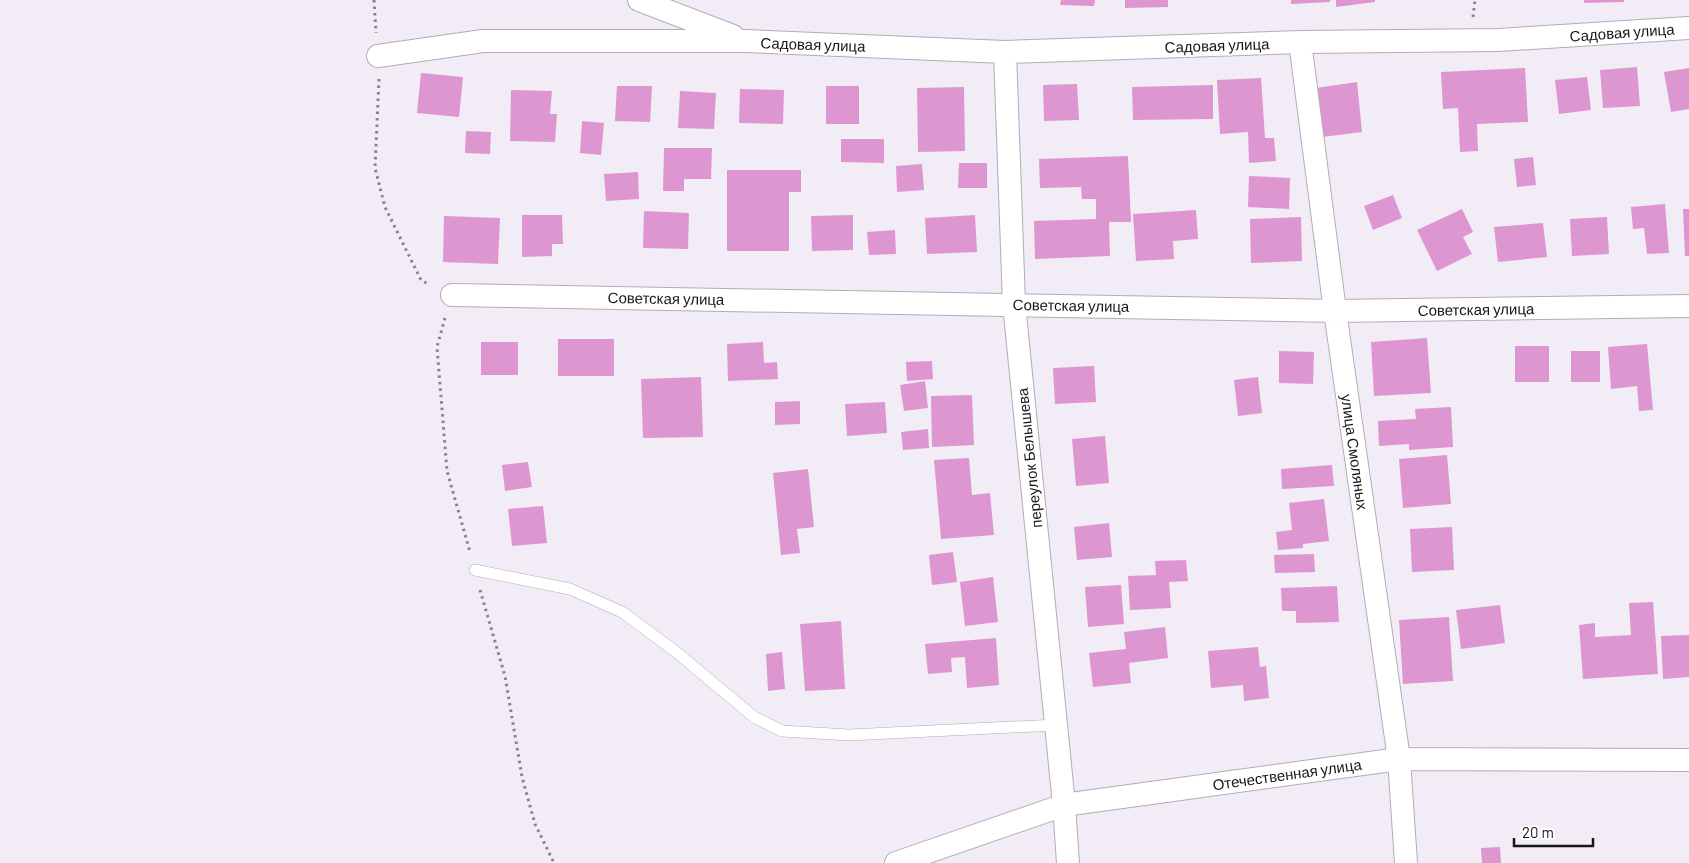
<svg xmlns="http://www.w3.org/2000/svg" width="1689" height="863" font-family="Barlow,sans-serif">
<rect width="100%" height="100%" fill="#f2ecf6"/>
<!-- building -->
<path fill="#de96d0" d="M1061,0h34l-1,6 -34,-1z
M1125,0h43v7l-43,1z
M1291,0h39v2l-39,2z
M1336,0h39v2l-39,5z
M1584,0h40v2l-40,1z
M1637,67l3,39 -37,2 -3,-38z
M1525,68l3,54 -51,2 1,27 -18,1 -2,-44 -15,1 -2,-37z
M1689,68v41l-18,3 -7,-40z
M421,73l42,4 -4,40 -42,-4z
M1587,77l4,33 -32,4 -4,-34z
M1261,78l4,60h9l2,23 -27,2 -1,-31 -28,2 -3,-54z
M1357,82l5,50 -40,5 -6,-49z
M1077,84l2,36 -35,1 -1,-36z
M1213,85v34l-80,1 -1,-33z
M617,86h35l-2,36 -35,-1z
M826,86h33v38h-33z
M964,87l1,64 -47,1 -1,-64z
M740,89l44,1 -1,34 -44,-1z
M511,90l41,1 -2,23h7l-2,28 -45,-1z
M680,91l36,2 -2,36 -36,-1z
M582,121l22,2 -3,32 -21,-2z
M466,131l25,1 -1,22 -25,-1z
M841,139h43v24l-43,-1z
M664,148h48l-1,31h-27v12h-21z
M1128,156l3,66h-22l1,34 -75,3 -1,-38 62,-2v-20h-14l-1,-12 -41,1 -1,-29z
M1533,157l3,28 -19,2 -3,-28z
M959,163h28v25h-29z
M922,164l2,26 -27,2 -1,-26z
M727,170h74v22h-12v59h-62z
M638,172l1,27 -33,2 -2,-27z
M1249,176l41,2 -1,31 -41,-2z
M1393,195l9,23 -29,12 -9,-24z
M1665,204l4,49 -22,1 -3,-26 -11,1 -2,-22z
M1462,209l11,23 -10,5 9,17 -35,17 -20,-41z
M1683,209h6v47h-4z
M1196,210l2,29 -25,2 1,18 -38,2 -3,-47z
M644,211l45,2 -1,36 -45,-1z
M522,215h40l1,29h-11v12l-30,1z
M853,215v35l-41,1 -1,-35z
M975,215l2,37 -50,2 -2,-36z
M444,216l56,2 -2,46 -55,-2z
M1301,217l1,44 -51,2 -1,-44z
M1607,217l2,37 -37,2 -2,-37z
M1543,223l4,34 -49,5 -4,-35z
M895,230l1,24 -27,1 -2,-23z
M1427,338l4,55 -57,3 -3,-54z
M558,339h56v37h-56z
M481,342h37v33h-37z
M763,342l1,21 13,-1 1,17 -50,2 -1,-37z
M1647,344l6,66 -14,1 -2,-25 -26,3 -3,-42z
M1515,346h34v36h-34z
M1279,351l35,1 -1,32 -34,-1z
M1571,351h29v31h-29z
M932,361l1,18 -26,2 -1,-19z
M1094,366l2,36 -41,2 -2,-36z
M701,377l2,60 -60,1 -2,-59z
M1258,377l4,36 -24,3 -4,-36z
M925,381l3,27 -24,3 -4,-26z
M972,395l2,50 -42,2 -1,-51z
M800,401v23l-25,1v-23z
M885,402l2,31 -40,3 -2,-32z
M1451,407l2,40 -44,3v-6l-30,2 -1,-25 38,-2 -1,-10z
M928,429l1,19 -26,2 -2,-18z
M1105,436l4,47 -33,3 -4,-47z
M1447,455l4,49 -48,4 -4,-49z
M969,458l3,37 18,-2 4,42 -53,4 -7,-79z
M528,462l4,25 -27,4 -3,-26z
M1332,465l2,21 -52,3 -1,-20z
M808,469l6,58 -17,2 3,24 -19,2 -8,-82z
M1324,499l5,42 -26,3v4l-25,2 -2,-18 16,-2 -3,-27z
M543,506l4,37 -35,3 -4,-37z
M1109,523l3,34 -35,3 -3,-33z
M1452,527l2,43 -42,2 -2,-43z
M953,552l4,30 -25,3 -3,-30z
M1314,554l1,18 -40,1 -1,-18z
M1186,560l2,21 -19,1 2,26 -41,2 -2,-34 28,-1 -1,-14z
M993,577l5,45 -33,4 -5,-44z
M1121,585l3,39 -36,3 -3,-40z
M1337,586l2,36 -43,1v-12h-14l-1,-23z
M1653,602l5,72 -75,5 -4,-54 16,-2v14l36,-2 -2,-32z
M1500,605l5,38 -44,6 -5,-39z
M1449,617l4,64 -50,3 -4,-64z
M841,621l4,68 -40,2 -5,-67z
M1165,627l3,31 -39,5 2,20 -38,4 -4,-34 37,-4 -2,-17z
M1689,635v42l-26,2 -2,-43z
M996,638l3,47 -32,3 -2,-31 -14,1 1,14 -24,2 -3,-30z
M1258,647l2,20 6,-1 3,32 -25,3 -1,-16 -32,3 -3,-37z
M782,652l3,37 -17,2 -2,-37z
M1500,847l1,16h-19l-1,-15z"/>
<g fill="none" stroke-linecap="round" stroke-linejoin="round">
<defs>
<path id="lane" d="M475,570l95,19 52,23 53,39 79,66 28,14 67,4 207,-10"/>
<path id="street" d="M639,0l94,36
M1300,42l35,269 64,448 7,104
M1005,52l9,252 50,501 4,58
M378,56l105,-15h263l259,11 295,-10 198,-2 191,-12
M452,295l883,16 354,-5
M896,863l168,-58 335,-46 290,1"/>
</defs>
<!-- lane casing -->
<use href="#lane" stroke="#b2acb6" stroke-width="12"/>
<!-- street casing -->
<use href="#street" stroke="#b2acb6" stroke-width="24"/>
<!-- path -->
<path stroke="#878389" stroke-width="3" stroke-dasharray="2.5 4" stroke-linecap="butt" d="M374,0l2,33
M1473,17l2,-17
M379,79l-4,89 10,39 36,73 9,5
M445,318l-8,29 10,124 23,81
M480,590l25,86 17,101 13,47 19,39"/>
<!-- lane -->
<use href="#lane" stroke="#fff" stroke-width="11"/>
<!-- street -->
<use href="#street" stroke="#fff" stroke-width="22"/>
</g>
<g text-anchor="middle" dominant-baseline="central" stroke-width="4" stroke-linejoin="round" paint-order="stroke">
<!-- street labels -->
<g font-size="15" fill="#181619" stroke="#fff">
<text transform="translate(1622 32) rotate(-4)">Садовая улица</text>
<text transform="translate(813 44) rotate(2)">Садовая улица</text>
<text transform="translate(1217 45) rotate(-2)">Садовая улица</text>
<text transform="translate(666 298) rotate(1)">Советская улица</text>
<text transform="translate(1071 305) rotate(1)">Советская улица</text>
<text transform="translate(1476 309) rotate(-1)">Советская улица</text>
<text transform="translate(1355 452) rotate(82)">улица Смоляных</text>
<text transform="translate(1029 458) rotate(-96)">переулок Белышева</text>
<text transform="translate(1287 774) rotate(-8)">Отечественная улица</text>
</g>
</g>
<!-- scale -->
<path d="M1514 838v8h79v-8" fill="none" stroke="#181619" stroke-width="2.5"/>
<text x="1522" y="838" font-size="15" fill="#181619" stroke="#ffffff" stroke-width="4" paint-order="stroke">20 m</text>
</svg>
